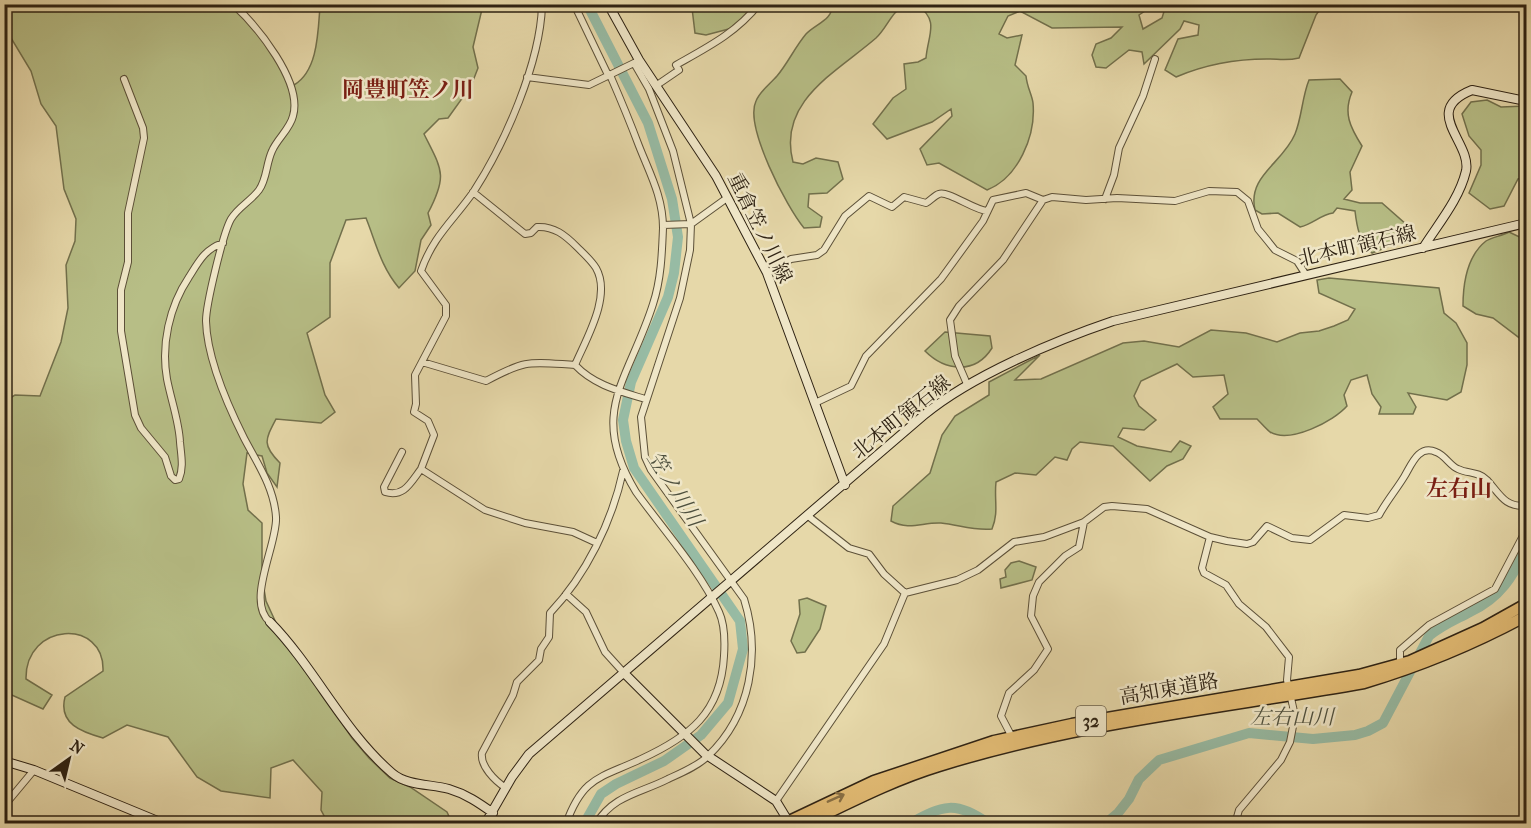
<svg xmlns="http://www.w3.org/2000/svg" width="1531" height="828" font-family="'IM FELL French Canon','Noto Serif JP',serif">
<rect width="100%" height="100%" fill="#e6d8a9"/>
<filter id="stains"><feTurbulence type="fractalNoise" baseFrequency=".00333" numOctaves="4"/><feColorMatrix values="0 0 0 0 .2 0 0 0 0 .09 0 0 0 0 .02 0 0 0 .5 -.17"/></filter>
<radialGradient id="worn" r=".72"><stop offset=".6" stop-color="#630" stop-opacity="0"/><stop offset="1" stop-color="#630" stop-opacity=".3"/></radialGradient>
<!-- green -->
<path fill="#b7be86" stroke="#72704c" stroke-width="1.5" d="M4,5h228l38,40 24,40c24,-14 24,-53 26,-79l-5,-1h168l-10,42 5,21 -7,18 -23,32 -9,1 -15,15c18,36 24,41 4,79l3,12 -10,15 -6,31 -16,17c-18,-21 -23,-45 -33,-70l-20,2 -16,43v54l-23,16 18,62 10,17 -14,11 -45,-4c-11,21 -14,26 4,44l-3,24 -10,-14 -5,-17 -15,-3 -4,31 5,26 14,13v54l4,24 11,24 75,113 17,20 21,20 20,9 37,25 5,11h-124l-7,-13 1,-18 -29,-32 -22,8 -1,30 -49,-7 -24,-14 -29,-40 -41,-12 -24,13c-21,-6 -45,-14 -38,-41l38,-26c2,-53 -78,-49 -77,8l26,16 -9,14 -38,-17v-291l10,-6 25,1 21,-54 7,-34 -2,-43 9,-24 1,-22 -12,-30 -8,-63 -15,-22 -10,-33 -26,-43z
M694,5h62l-16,21 -34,9 -11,-2 -3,-25z
M832,5h74c-15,6 -18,22 -30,33 -39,34 -99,63 -83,124l10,2 13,-6 22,4 5,17 -16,14 -18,1 -1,13 14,10 -2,10 -16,1c-17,-20 -60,-102 -48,-127 4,-10 14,-17 21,-25 11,-13 18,-29 29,-42 9,-10 27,-14 26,-29z
M917,5h237l-15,10 4,14 19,-11 4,-13h157l-7,10 -17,43c-12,3 -20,1 -32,1 -31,0 -63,6 -91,18l-11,-7 13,-31 20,-4 1,-10 -15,-4 -4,8 -36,35 -2,-12 -13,-2 -23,18 -10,-1 -4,-12 4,-11 15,-6 11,-11 -70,1 -32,-17 -12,5 -9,18 8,4 15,-3 -7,30 11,11c1,11 6,19 7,27 3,33 -15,75 -46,87l-48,-27 -12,2 -7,-16 32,-33 -1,-7 -19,13 -45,17 -14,-15 20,-26 13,-9 -2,-25 14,-2 8,-4c2,-24 14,-37 -9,-53z
M1340,79l12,13c-9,21 -2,35 10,54l-12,26 2,18 -8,9 16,4h22l34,30 -9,6 -35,14c-13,-13 -15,-25 -17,-42l-18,-3 -4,5c-13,2 -20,11 -33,14l-22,-14 -16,1 -7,-4c-8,-34 28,-47 40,-76 7,-17 7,-37 14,-54z
M1487,100l14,7 25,-1v71l-8,2 -14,27 -14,3 -21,-16 12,-28v-15l-12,-14 -7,-22 9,-12z
M1509,232l17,8v103l-33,-25 -17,-4 -13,-8c0,-24 4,-50 23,-65 6,-4 16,-5 23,-9z
M1329,278l110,10 5,25 12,10 11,20v22l-6,27 -14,8 -39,-7 8,14 -3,7h-34l2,-7 -9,-13 -5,-19 -16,5 -7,15 3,11c-13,15 -57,38 -77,26 -4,-3 -9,-9 -13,-13h-37l-7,-12 15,-13 -4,-19 -31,2 -16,-13 -36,17 -7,15 5,10 17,14 -12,10 -21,-2 -5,9 19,9 34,6 9,-11 11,5 -8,13 -16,7 -17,15 -37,-35 -33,-4 -8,7 -5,11 -12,-3 -19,18 -21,-2 -19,9c-2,18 3,30 -4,47 -17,2 -33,-4 -51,-6 -19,-1 -31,8 -50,-2l2,-15 37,-33 12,-38 13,-19 34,-21v-13l51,-27 -25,25 26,-1 82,-36 21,-2 35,6 32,-17 35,3 31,9 23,-9 19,-2 15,-5 14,-6 7,-11 -36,-16 -2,-13z
M945,332l45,4 2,12c-17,27 -47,23 -67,3z
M1019,561l17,6 -4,13 -31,8 -1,-9 6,-2 -1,-7 6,-7z
M807,598l19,8 -6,23 -15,23 -8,1 -6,-12 9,-27 -1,-14z"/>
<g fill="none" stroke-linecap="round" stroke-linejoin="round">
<!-- river -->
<path stroke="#97bba4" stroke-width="10" d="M584,824l17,-30 15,-10 48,-23 37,-26 27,-32 15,-54 -3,-28 -106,-153 -8,-27 -3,-21 8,-38 37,-85 6,-24 4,-36 -6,-38 -24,-76 -61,-119
M909,824c34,-19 47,-24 80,0
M1105,824l13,-11 11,-14 10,-20 20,-19 90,-27 64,6 42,-4 13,-4 15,-8 46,-87c13,-11 26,-16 41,-24 30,-14 44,-36 56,-65"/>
<defs>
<path id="street" d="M233,4c24,22 70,78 60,112 -3,13 -16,23 -21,35 -6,13 -5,28 -13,39 -8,11 -21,17 -28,29 -8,14 -25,86 -25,102 1,38 21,83 38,117 13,25 30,49 32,79 2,26 -31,85 -6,105
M531,4l11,2c-2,57 -37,137 -68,185 -20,29 -41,45 -53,80l25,34v11l-31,59 1,29 -2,8 14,9 6,14 -13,34 64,41 40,13 48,9 24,11
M574,4l34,71
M4,18l4,6
M527,77l62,8 47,-23
M124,79l19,49 1,10 -16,75v49l-7,28v41l14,84 6,13 24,29 6,19 4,4 4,-1c5,-12 2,-24 1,-37 -1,-21 -9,-42 -13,-63 -6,-34 2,-72 22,-102 10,-16 16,-28 34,-34
M657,85l22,-15 -3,-5c32,-18 60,-32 83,-61
M473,192l52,42 6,-1 6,-6c17,-1 28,8 40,20 6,6 14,13 19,21 16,28 -10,71 -21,97
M1105,199l9,-24 5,-27 24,-52 12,-37
M663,225l28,-1 36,-26
M767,273l24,-14 26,-4 7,-5 21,-34 24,-20 23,11 12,-10 22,6c4,-2 9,-8 13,-9 8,-4 35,16 48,17
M422,362l64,19c41,-22 43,-19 89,-16 19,20 44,26 70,34
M967,384l-12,-28 -5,-36 9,-14 44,-46 40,-60 9,-3 34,3 31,-2 58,3 34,-10 28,1 11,9 10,28 9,11 8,10 22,11 9,14
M815,403l36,-17 15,-30 75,-77 42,-58 10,-21 33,-7 17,7
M402,452l-18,35 1,5c19,6 26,-10 36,-23
M808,516l41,32 20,6 15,20 21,19 52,-13 21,-10 36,-28 30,-5 40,-15 20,-15 8,-1 35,3 63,28 17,4 20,3 6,-2 14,-16 25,12 18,2 34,-25 24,3 11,-3c7,-13 17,-25 25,-38 7,-11 14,-33 32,-25 9,3 14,14 22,17 10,5 20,2 29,11 13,14 17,27 39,26
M1210,537l-8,31 2,5 22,12 13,19 27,23 23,30 -2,23 8,36 -5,26 -9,18 -42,50 -4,14
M566,594l20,18 19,40 19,21
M1400,666v-16l29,-25 66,-36 31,-59
M1012,737l-11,-21 8,-23 25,-23 14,-21 -17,-33 2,-20 6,-14 26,-26 14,-9 5,-25
M506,788c-11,-7 -26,-22 -24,-35l31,-58 4,-13 22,-22 2,-11 8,-12 1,-24c36,-38 62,-91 73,-142
M776,801l108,-157 21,-51
M4,806l30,-36
M566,824c17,-48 35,-46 75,-65 48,-22 80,-46 83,-103 1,-15 1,-31 -5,-44 -18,-40 -57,-84 -83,-120 -49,-80 -7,-112 17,-188 8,-24 9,-50 10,-76 0,-31 -13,-54 -24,-82 -9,-24 -19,-48 -29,-71
M596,824c17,-29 45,-31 72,-45 13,-6 30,-13 40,-23 43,-41 53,-103 36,-157l-93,-129 -6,-13 -4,-40 39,-119 10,-48 1,-26 -18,-73 -24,-62 -15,-26"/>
<path id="secondary" d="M608,4l31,56 77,116 51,97 78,212
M1423,248c15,-24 36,-48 43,-77 6,-29 -46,-60 6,-81l54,11
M270,622c45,46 73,109 122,151 15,13 39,11 57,16 17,5 30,14 44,24
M624,673l81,81 71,47 14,23
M4,761l30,9 131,54
M485,824l27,-47 17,-23 395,-339c47,-39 130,-74 189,-94l413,-98"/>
<path id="highway" d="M783,824l91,-43 120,-40 78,-17 287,-49 51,-14 73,-33 43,-24
M805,824c44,-21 88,-44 134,-58 137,-43 283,-58 425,-83 57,-17 110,-39 162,-67"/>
</defs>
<!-- street casing -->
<use href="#street" stroke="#5c5038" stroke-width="8"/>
<!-- secondary casing -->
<use href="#secondary" stroke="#2e2213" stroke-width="10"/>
<!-- highway casing -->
<use href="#highway" stroke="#2e2213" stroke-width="13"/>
<!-- street -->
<use href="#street" stroke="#efe6c7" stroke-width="6"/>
<!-- secondary -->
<use href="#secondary" stroke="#efe6c7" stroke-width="8"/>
<!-- highway -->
<use href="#highway" stroke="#e3bc74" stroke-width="10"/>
</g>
<!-- one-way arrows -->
<defs><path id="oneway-shaft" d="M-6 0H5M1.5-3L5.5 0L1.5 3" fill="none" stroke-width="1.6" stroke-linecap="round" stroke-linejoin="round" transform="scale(1.5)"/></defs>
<use stroke="#886f44" href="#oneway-shaft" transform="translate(836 798) rotate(-24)"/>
<g text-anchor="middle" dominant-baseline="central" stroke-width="5" stroke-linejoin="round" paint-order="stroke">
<!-- shield labels -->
<rect fill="#efe6c7" stroke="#685d49" stroke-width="1.5" x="1076" y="706" width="30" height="30" rx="4.5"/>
<g font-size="18" font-weight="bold" fill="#2e2213">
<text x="1091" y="721">32</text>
</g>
<!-- street labels -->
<g font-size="20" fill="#2e2213" stroke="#efe6c7">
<text transform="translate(760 228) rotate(64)">重倉笠ノ川線</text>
<text transform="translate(1357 246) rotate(-13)">北本町領石線</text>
<text transform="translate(901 417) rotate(-39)">北本町領石線</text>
<text transform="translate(1169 689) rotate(-10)">高知東道路</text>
</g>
<!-- water labels -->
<g font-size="21" font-style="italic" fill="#4e503e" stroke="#efe6c7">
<text transform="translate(675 489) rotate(58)">笠ノ川川</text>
<text x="1292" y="717">左右山川</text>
</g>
<!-- quarter labels -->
<g font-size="22" font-weight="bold" fill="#7a1f14" stroke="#efe6c7">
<text x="408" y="90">岡豊町笠ノ川</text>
<text x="1459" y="489">左右山</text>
</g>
</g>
<!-- margin -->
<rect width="1531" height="828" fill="none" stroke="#e6d8a9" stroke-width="24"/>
<rect x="6" y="6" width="1519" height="816" fill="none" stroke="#2e2213" stroke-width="3"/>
<rect x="12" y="12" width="1507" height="804" fill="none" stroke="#2e2213" stroke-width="1.5"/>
<!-- north arrow -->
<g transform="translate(69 759) rotate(34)" stroke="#efe6c7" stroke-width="4.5" paint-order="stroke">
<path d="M0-4.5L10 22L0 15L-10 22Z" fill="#2e2213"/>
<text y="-9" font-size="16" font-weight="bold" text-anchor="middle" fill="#2e2213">N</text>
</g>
<rect width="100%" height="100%" filter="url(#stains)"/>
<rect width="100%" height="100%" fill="url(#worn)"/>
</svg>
